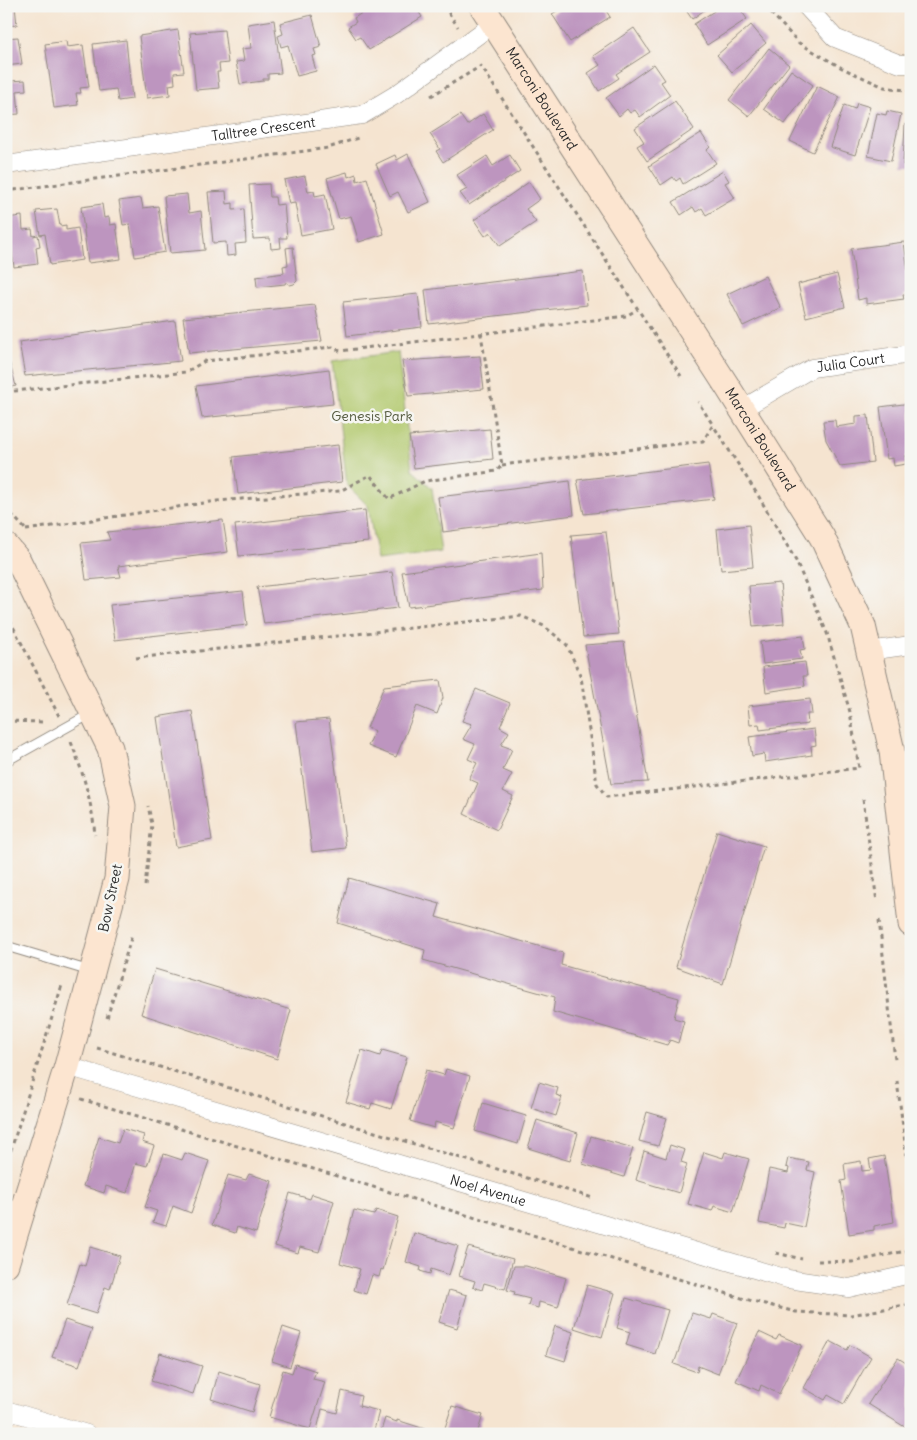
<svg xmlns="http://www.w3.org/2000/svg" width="917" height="1440" font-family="Delius,sans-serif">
<rect width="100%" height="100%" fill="#f6f6f2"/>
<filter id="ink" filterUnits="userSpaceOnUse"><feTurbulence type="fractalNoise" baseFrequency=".02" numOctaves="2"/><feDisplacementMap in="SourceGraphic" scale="10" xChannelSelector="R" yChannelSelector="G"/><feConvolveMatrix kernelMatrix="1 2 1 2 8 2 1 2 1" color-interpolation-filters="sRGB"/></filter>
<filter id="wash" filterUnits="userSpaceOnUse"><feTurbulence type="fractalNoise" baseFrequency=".0096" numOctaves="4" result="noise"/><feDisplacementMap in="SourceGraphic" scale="20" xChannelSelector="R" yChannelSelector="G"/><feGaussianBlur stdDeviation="1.12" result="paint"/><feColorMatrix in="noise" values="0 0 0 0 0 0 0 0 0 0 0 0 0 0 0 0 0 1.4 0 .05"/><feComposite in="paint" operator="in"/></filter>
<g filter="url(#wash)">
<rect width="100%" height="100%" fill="#f5e4d0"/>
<!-- green -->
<path fill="#b2c96e" stroke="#6e7a4c" d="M398,352l14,118 20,18 9,64 -64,8 -9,-54 -21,-21 -15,-124z"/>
<g id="blocks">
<!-- building -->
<path fill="#bd95bf" d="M6,6h9l2,19 -11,1z
M350,6h13l-9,6z
M373,6h19l1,2 3,-2h19l7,11 -53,33 -9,-13 -4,2 -8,-12 8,-5 -2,-4z
M565,6h45l-5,3 5,8 -40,25 -18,-28z
M683,6h27l-18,13z
M722,6h16l9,13 -40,26 -13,-21z
M312,15l9,32 -7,2 2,6 -4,1 4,15 -19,5 -9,-31 -7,2 -3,-11 5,-2 -3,-11z
M274,20l7,53 -13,1v5h-5v2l-23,3 -4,-22 8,-1 -2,-12 9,-1 -3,-24z
M751,25l15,18 -34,29 -15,-17z
M634,28l16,24 -34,22 3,4 -20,13 -11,-18 12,-8 -7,-9z
M178,30l6,42 -10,1 1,11 -6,1 1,10 -23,3 -8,-62z
M224,30l4,33 -9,1 1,8h-3l2,16 -23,2 -6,-57z
M18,37l4,27 -16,2v-28z
M126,40l6,59 -14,2 -2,-12 -17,2 -6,-47z
M66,41l1,6 16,-2 6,42 -9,1 1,5h-5l2,12 -24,3 -9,-64z
M769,48l20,17 -40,51 -20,-16z
M654,64l11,16 -4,2 9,13 -30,22 -5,-7 -5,3 -3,-4 -8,7 -13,-18z
M791,70l22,15 -28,39 -21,-15z
M25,80l1,10 -9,1 2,23 -13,1v-26h6l-1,-8z
M817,86l23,11 -27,55 -23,-11z
M675,101l19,28 -47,32 -10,-15 7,-4 -9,-14z
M857,103l13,4 -15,48 -25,-8 14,-42 11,4z
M887,111l14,3 -10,47 -23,-5 9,-43 9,2z
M483,114l10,16 -50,32 -7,-11 4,-2 -10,-15 30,-19 7,10z
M905,124h6v41h-8z
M701,133l9,14 -3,3 9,13 -33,21 -3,-6 -4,3 -3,-4 -12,8 -12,-19z
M408,154l22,48 -22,10 -10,-20 -8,4 -14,-32 19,-9 2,5z
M510,155l10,16 -51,34 -9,-12 7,-4 -10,-14 30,-19 6,10z
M723,171l6,10 -4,2 10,15 -29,17 -4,-7 -6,4 -3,-5 -12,8 -8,-13z
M347,172l1,5 8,-3 1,7 10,-3 17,56 -25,8 -8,-26 -12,3 -12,-41z
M305,176l3,16 6,-1 1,5 10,-2 7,35 -31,6 -6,-32 -6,1 -5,-24z
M529,182l11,17 -14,10 10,13 -36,24 -10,-14 -5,4 -11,-16z
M269,184l1,13h5l1,8 8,-1 3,34h-7l1,10 -10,1 -1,-11 -17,1 -4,-54z
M226,191l1,13 6,-1v7l11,-1 2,34 -11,1 1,11 -9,1 -1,-14 -13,1 -5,-51z
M187,194l2,19 12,-2 4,39 -35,3 -6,-57z
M141,198l2,10 15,-2 7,46 -30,5 -5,-33 -7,1 -4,-24z
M102,204l2,14 5,-1 1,8 6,-1 5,35 -33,4 -7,-56z
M57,209l3,17 6,-1v5l12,-2 4,32 -32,5 -5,-31 -5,1 -4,-24z
M22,216l1,14 9,-1 1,7 5,-1 2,11 -4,1 2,17 -24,3 -4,-28 -4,1v-22z
M904,242l7,52 -8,1 1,4 -38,5v-6l-8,2 -7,-51z
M293,247l4,34 -3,3 -4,1 -4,-3 -1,2 -28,3 -1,-10 28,-4 -1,-7 5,-1 -2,-17z
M583,271l4,34 -158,19 -4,-34z
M837,274l8,33 -39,10 -8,-33z
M765,276l16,32 -38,18 -16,-32z
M418,294l4,33 -75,9 -4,-34z
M315,305l7,36 -133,12 -6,-35z
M175,321l6,40 -156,15 -6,-34z
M6,350l10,36 -10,2z
M480,356l4,33 -76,7 -6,-35z
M329,369l4,35 -131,14 -6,-32z
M911,403v53h-6l1,8 -12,2 -1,-8 -6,1 -7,-52z
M868,415l5,47 -33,4 -14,-26 -3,-19 12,-1 1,7 20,-3v-8z
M490,429l3,30 -79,9 -5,-32z
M338,445l4,37 -104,12 -5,-37z
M708,464l6,35 -130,15 -7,-34z
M570,481l4,34 -131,17 -5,-35z
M365,510l3,32 -129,14 -4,-31z
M223,520l5,32 -110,14 3,11 -35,3 -5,-37 29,-3 -3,-8z
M749,525l4,42 -32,3 -4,-41z
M606,532l13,102 -36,3 -12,-102z
M541,553l2,37 -134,17 -7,-35z
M392,572l6,36 -134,16 -7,-37z
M780,583l4,41 -31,3 -4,-41z
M243,591l4,34 -132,15 -5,-35z
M803,636l2,13 -5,1 2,9 -39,5 -3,-22z
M624,642l24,140 -37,2 -26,-139z
M805,662l2,14h-4l2,10 -39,6 -3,-25z
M440,680l3,18 -6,16 -20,-8 -21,51 -28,-11 7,-15 -8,-3 17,-42z
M476,689l34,14 -10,24 9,5 -8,13 11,4 -9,21 9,4 -9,17 10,5 -16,34 -33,-16 14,-31 -9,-4 8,-16 -9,-4 7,-15 -12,-5 9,-15 -10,-3z
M810,699l2,15h-5l1,10 -48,6 -1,-6 -9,1 -2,-19z
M192,711l20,129 -36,7 -19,-130z
M329,719l17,129 -34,4 -16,-130z
M814,729l2,16 -5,1 1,9 -47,7 -1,-8 -12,2 -3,-19z
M717,831l47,15 -41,138 -47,-17z
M349,878l91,26 -4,13 127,36 -2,12 118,33 -5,20 10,3 -6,22 -8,-3 -3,5 -114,-33 2,-15 -132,-37 2,-10 -87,-27z
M155,969l136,41 -14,49 -136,-45z
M362,1050l18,6 2,-6 25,7 -16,52 -19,-6 -2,6 -24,-7z
M446,1069l24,7 -16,52 -19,-6 -1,6 -24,-7 16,-51 18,5z
M539,1082l19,6 -2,7 6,2 -6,19 -25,-8z
M483,1103l43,13 -8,28 -43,-13z
M647,1112l20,6 -9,28 -19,-5z
M537,1120l41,13 -8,28 -42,-13z
M123,1129l21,6 -2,7 12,4 -7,20 -11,-3 -9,30 -21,-7 -2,7 -21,-7 16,-49 19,6z
M591,1136l42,12 -9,29 -41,-13z
M670,1145l15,5 -4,12 6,2 -8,29 -43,-13 8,-29 22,7z
M704,1152l19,6 2,-6 24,7 -16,53 -19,-6 -2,5 -24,-7z
M185,1153l24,8 -18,52 -18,-7 -7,20 -13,-4 4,-11 -12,-4 19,-53 18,6z
M884,1156l10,66 -20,4v4l-25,4 -8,-53 5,-1 -2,-16 17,-3 1,10 9,-1 -2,-11z
M788,1158l21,4 -2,8 8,2 -11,55 -19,-4 -1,5 -25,-5 10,-54 19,4 1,-5 -3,-1z
M249,1174l23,7 -16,52 -19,-6 -2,6 -23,-8 16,-50 18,5z
M290,1193l20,6 2,-5 22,7 -15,51 -19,-5 -2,6 -23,-7z
M354,1210l20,5 2,-5 22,7 -15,53 -2,-1 -2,8 -7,-2 -6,19 -12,-4 6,-21 -20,-6z
M414,1233l44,13 -9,29 -18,-6 -1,5 -10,-3 1,-4 -15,-5z
M90,1247l30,9 -10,33 -5,-2 -9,27 -29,-9 13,-41 5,2z
M468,1247l45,12 -8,30 -21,-6 -2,7 -9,-3 2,-6 -16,-5z
M514,1266h12l40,12 -8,29 -19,-5 -1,6 -10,-3 2,-6 -16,-4 1,-3 -8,-2z
M587,1285l28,8 -13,44 -28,-9z
M449,1290l18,5 -10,33 -18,-6z
M626,1298l42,12 -13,44 -29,-9 4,-13 -13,-4z
M692,1313l19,6 2,-5 24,9 -19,51 -20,-8 -1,6 -23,-8z
M65,1320l27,9 -13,37 -27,-9z
M555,1326l18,6 -8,29 -19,-6z
M283,1327l18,6 -11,34 -18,-6z
M759,1332l17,8 3,-5 23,10 -23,49 -18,-9 -2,6 -23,-10z
M830,1341l17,9 3,-5 21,12 -27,47 -16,-9 -3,5 -21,-12z
M160,1353l42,13 -9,28 -42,-13z
M898,1358l13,8v59l-3,4 -40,-25z
M295,1364l21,7 -3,8 12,3 -15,47 -41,-12 14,-47 9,3z
M219,1371l41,13 -8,28 -41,-13z
M342,1391l19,5 -2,10 20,5 -6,23h-57l6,-25 15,4z
M452,1406l31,9 -6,19h-34z
M385,1418l12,4v-2l37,12v2h-54z"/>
</g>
</g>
<g filter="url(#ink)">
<use href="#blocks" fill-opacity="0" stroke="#90887e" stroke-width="1"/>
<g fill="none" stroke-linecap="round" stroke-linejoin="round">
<defs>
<path id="lane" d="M6,761l86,-48
M6,946l84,25"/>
<g id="street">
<path d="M806,6l29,32 65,26h11"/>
<path id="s1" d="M6,165l356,-50 35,-21 96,-70"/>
<path id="s2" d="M742,409l70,-41 99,-14"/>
<path d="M869,651l42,-6"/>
<path id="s3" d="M67,1066l721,213 61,9 62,-14"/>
<path d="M6,1410l81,24"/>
</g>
<g id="secondary">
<path id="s4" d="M482,6l245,380 95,151 41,89 29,125 19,173"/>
<path d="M6,546l12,14 92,188 13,58 -6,73 -50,187 -61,198"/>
</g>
</defs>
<!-- lane casing -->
<use href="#lane" stroke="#90887e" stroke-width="11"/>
<!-- street casing -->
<use href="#street" stroke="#90887e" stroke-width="19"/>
<!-- secondary casing -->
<use href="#secondary" stroke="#90887e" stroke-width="27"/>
<!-- path -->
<path stroke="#90887e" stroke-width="3" stroke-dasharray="4 4" stroke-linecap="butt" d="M444,6l14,21
M767,6l4,7 28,30 43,25 42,19 27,4
M431,96l50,-30 200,310
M6,191l322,-43 33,-11
M6,392l180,-20 19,-11 128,-14 7,4 286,-35 12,-7
M502,465l201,-24 10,-16 -15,-23
M6,508l20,22
M26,530l191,-29 123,-10 30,-16 19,24 36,-18 72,-10 5,-6 -21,-131
M6,613l53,103
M136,658l385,-42 23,10 23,19 14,32 16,107 10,13 252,-29 -9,-56 -23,-79 -31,-72 -37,-64 -46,-72
M6,721l37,1
M71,742c12,30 21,61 24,93
M863,799l14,103
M145,886l7,-62 -4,-18
M879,920l16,140
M107,1018l25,-83
M97,1048l496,150
M897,1081l14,108
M81,1099l664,200 51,13 55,3 60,-11
M6,1166l56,-181
M776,1253l26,6
M818,1261l34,1 59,-12"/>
<!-- lane -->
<use href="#lane" stroke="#fff" stroke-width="9"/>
<!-- street -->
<use href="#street" stroke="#fff" stroke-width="18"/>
<!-- secondary -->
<use href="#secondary" stroke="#fce5d0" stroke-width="25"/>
</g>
</g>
<g text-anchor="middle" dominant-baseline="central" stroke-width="5" stroke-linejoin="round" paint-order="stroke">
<!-- street labels -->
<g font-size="14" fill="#2b2b2b" stroke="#f6f6f2">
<text stroke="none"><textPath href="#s4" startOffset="110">Marconi Boulevard</textPath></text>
<text stroke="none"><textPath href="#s1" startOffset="260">Talltree Crescent</textPath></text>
<text stroke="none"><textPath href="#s2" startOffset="120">Julia Court</textPath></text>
<text stroke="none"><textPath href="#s4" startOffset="515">Marconi Boulevard</textPath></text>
<text transform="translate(110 898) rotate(-78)">Bow Street</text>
<text stroke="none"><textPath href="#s3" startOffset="439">Noel Avenue</textPath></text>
</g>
<!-- park labels -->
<g font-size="14" fill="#545a3f" stroke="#f6f6f2">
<text x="372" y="416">Genesis Park</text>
</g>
</g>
<!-- margin -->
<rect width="917" height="1440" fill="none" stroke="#f6f6f2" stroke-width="25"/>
</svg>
